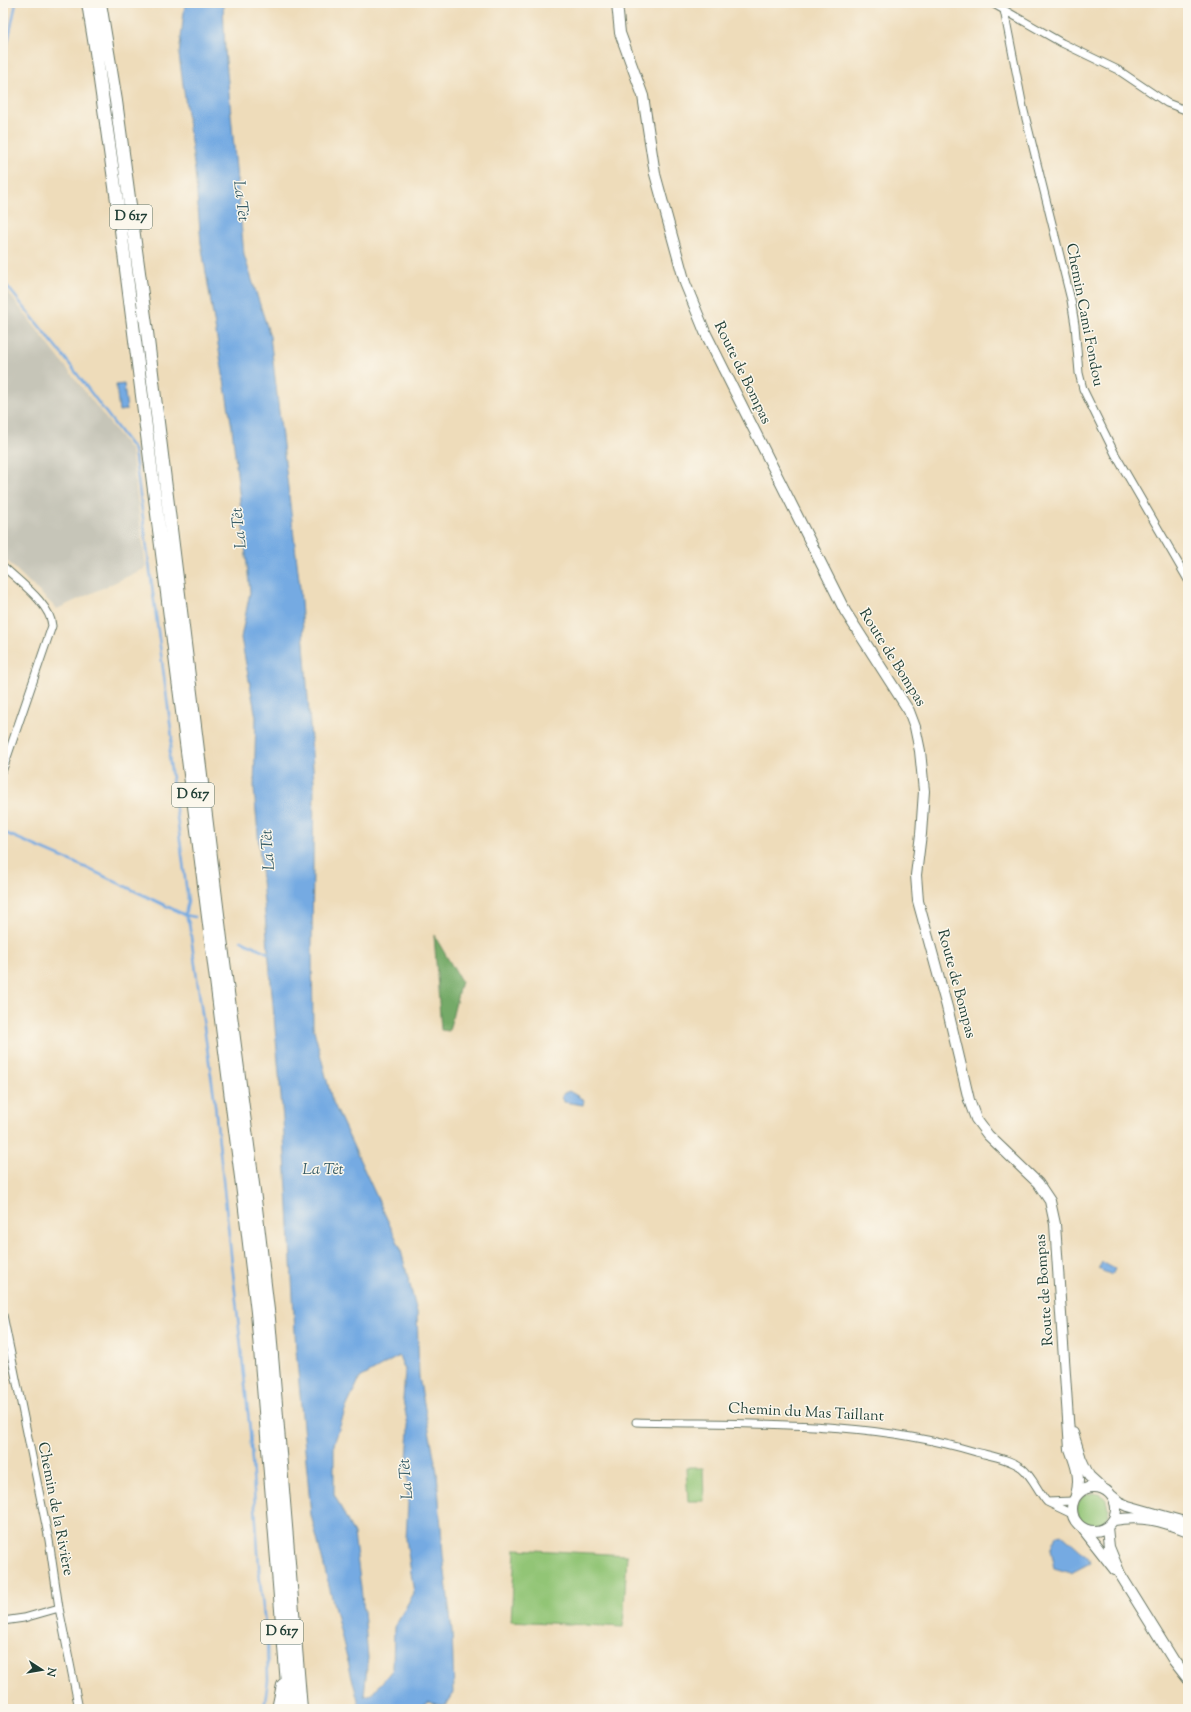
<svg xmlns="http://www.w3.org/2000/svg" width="1191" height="1712" font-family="'Sorts Mill Goudy',serif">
<rect width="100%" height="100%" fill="#fbf7ec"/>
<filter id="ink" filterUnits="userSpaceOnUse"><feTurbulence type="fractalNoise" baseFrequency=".025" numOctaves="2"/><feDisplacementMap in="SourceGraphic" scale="8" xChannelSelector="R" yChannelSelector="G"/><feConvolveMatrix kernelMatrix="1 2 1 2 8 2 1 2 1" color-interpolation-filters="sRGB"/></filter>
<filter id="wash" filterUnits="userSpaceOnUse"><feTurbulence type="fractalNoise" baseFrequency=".012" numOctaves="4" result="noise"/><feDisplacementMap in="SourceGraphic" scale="16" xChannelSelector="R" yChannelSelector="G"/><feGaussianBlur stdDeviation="0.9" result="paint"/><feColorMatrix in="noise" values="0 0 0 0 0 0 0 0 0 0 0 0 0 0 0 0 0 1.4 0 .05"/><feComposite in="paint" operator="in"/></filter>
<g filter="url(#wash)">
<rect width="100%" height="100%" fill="#eedcba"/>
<!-- industrial -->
<path fill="#c6c5b8" d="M3,286l128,165 15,117 -89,41 -54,-52z"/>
<!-- green -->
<path fill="#92c576" stroke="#588155" d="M686,1468h17l1,33h-16z
M1077 1509a16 16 0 1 1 32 0a16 16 0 1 1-32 0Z
M515,1549l112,6 -4,72 -112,-6z"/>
<!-- forest -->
<path fill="#75aa67" stroke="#4a744e" d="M434,935l27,46 -12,50 -8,-1z"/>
<!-- water -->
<path fill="#74aae2" stroke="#4a748b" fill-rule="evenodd" d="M185,3h38l2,47 19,205 26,81 30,252 14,193 -2,165 1,80 19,74 68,147 17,65 2,65 18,95 6,83 9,76 2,62 -9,13 -17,-4 -8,7h-60l-49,-194 -15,-165 -13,-231 -29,-330 2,-72 -15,-79 9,-46 -18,-164 -31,-185 -6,-72 -16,-116zM399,1356l6,14 -2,30 6,30 -2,30 1,43 -2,36 8,54 -20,34 -1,42 -21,25 -8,2 4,-38 -4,-47 -10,-77 -20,-40v-50l12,-36 14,-30z
M124,384l3,26 -8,1 -3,-26z
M569,1091l15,9 -1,5 -19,-3 -2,-6 2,-3z
M1102,1262l13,7 -3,6 -14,-6z
M1062,1534l26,23 2,6 -19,10 -17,-5 -4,-18 6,-14z"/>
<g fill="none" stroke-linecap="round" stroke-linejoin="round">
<!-- stream -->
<path stroke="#74aae2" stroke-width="2.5" d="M3,65l13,-62
M3,281l62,77 69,92 38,287 -3,19 19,145 -3,14 4,8 25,173 36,335 10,150 7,60 1,39 -4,29
M3,832l86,37 96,46 10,2
M241,940l29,14"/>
</g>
</g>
<g filter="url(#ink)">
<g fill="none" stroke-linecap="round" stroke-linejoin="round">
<defs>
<path id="street" d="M992,3l70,40 56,27 49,33 21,8
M1004,10l19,97 48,193 4,25 4,48 4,16 32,65 73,126
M3,566c15,15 48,38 49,60l-49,143
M3,1315l46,225 10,68 20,101
M636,1422c114,3 230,-3 340,30 15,4 34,7 46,16 11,9 16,24 25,34
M1072,1514l-25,-12 26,-1
M3,1621l21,-3 35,-10"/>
<path id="secondary" d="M617,3l3,30 23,63 12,78 30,109 20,49 140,279 64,100 6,16 5,24 4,40 -3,43 -5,41 2,26 29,106 22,93 7,19 12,16 50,48 12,18 5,23 15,225c6,16 11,29 6,46
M1073,1433l8,26 8,17 12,11
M1072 1509a22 22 0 1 1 44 0a22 22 0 1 1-44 0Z
M1112,1496l7,6 9,4 60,17
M1114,1520c28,-5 48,1 74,11
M1107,1527l2,20 11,27 54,87 14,18
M1083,1529l32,41"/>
<path id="highway" d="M88,3l8,49 24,170 124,979 13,111 32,397
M100,3l16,98 31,231 74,607 34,260 14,120 32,390
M278,1709l5,-24"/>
</defs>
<!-- street casing -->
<use href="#street" stroke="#677563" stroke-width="9"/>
<!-- secondary casing -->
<use href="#secondary" stroke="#677563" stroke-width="12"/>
<!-- highway casing -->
<use href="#highway" stroke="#677563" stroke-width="14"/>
<!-- street -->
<use href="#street" stroke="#fff" stroke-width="7"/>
<!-- secondary -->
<use href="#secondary" stroke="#fff" stroke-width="10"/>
<!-- highway -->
<use href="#highway" stroke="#fff" stroke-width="12"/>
</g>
</g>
<g text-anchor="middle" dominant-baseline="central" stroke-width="3" stroke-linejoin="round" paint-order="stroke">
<!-- shield labels -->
<g fill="#fbf7ec" stroke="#61756b" stroke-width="1">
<rect x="110" y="205" width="42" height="24" rx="3"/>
<rect x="172" y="783" width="42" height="24" rx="3"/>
<rect x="261" y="1620" width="42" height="24" rx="3"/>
</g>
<g font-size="14" font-weight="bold" fill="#1f3d34">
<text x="131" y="217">D 617</text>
<text x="193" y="795">D 617</text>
<text x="282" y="1632">D 617</text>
</g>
<!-- street labels -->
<g font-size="15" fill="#1f3d34" stroke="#fbf7ec">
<text transform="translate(1084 315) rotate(79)">Chemin Cami Fondou</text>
<text transform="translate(742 373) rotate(64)">Route de Bompas</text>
<text transform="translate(892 658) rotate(58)">Route de Bompas</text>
<text transform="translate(956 984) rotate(75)">Route de Bompas</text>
<text transform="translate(1045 1290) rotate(-94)">Route de Bompas</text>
<text transform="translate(806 1413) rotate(3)">Chemin du Mas Taillant</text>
<text transform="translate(55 1509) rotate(79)">Chemin de la Rivière</text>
</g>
<!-- water labels -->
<g font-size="16" font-style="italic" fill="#395e68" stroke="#fbf7ec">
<text transform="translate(240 201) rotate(83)">La Têt</text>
<text transform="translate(240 528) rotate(-96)">La Têt</text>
<text transform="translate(269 850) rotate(-94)">La Têt</text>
<text x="323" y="1170">La Têt</text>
<text transform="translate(407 1479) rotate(-95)">La Têt</text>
</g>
</g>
<!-- margin -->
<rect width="1191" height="1712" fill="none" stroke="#fbf7ec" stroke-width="16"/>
<!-- north arrow -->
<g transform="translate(42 1670) rotate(102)" stroke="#fbf7ec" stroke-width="3" paint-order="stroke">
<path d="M0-3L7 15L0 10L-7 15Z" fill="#1f3d34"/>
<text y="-6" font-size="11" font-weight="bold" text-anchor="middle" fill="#1f3d34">N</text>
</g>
</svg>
